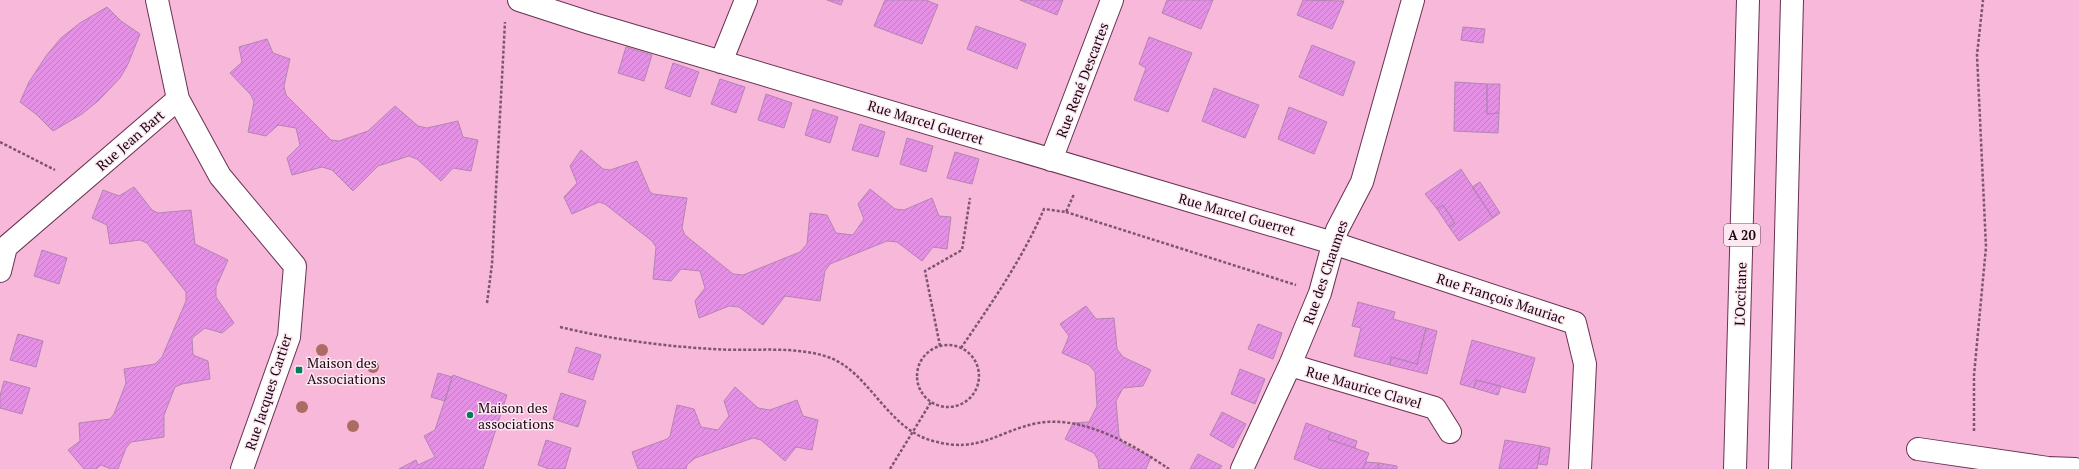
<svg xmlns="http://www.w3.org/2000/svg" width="2079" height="469" font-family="'PT Serif',serif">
<defs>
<pattern id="building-hatch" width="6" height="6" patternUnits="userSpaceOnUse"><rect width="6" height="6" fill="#e490e5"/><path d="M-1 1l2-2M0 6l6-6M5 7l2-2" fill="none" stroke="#c37bc3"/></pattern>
</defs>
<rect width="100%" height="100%" fill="#f8b8d9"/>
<!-- building -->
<path fill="url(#building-hatch)" stroke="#b385b3" d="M827,0h16l-2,5z
M885,0h41l12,5 -16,39 -48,-18z
M1020,0h43l-6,15z
M1167,0h46l-12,29 -39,-16z
M1303,0l41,1 -12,28 -35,-14z
M107,7l14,14 19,13 -12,30 -8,14 -22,23 -16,13 -29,17 -16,-16 -17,-13 9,-20 17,-26 15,-18 19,-15z
M976,26l50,18 -9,25 -50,-20z
M1463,27l22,2 -2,14 -22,-3z
M1149,37l43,16 -24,59 -34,-12 12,-32 -7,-4z
M267,39l6,14 17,6 -6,27 2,9 45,45 8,1 29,-10 27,-25 23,20 9,2 31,-7 5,16 15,3 -7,31 -18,-3 -12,13 -24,-22 -8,-3 -31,10 -25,25 -21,-21 -10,-3 -30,8 -5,-17 13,-13 -4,-17 -18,-3 -12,11 -18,-4 6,-30 -3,-7 -21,-22 12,-11 -3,-15z
M1312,45l43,17 -12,34 -44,-19z
M626,47l26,8 -8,26 -26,-8z
M673,63l26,9 -9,25 -25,-9z
M720,79l25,8 -9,26 -25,-9z
M1455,82l32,2v30l12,-1 -1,20 -44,-2z
M1487,84h13l-1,29 -12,1z
M1214,88l45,17 -14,33 -43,-17z
M766,94l26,9 -8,25 -26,-8z
M1289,107l38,15 -13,32 -36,-15z
M813,109l25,8 -8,26 -25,-8z
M860,124l25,8 -7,25 -26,-7z
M907,138l26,8 -7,26 -26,-8z
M581,150l22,19 7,1 27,-9 13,31 3,2 34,4 -5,30 3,7 48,39 10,1 57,-23 7,-8 3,-31 17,2 9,18 17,2 11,-16 -6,-15 12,-15 25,20 9,1 28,-12 7,18 12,1 -4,32 -14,-2 -11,14 -25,-19 -10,-1 -57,23 -5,7 -5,30 -35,-5 -22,29 -24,-18 -10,-1 -30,12 -4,-17 10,-13 -5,-17 -19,-2 -10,12 -18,-2 3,-32 -4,-6 -47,-37 -6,-2 -27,12 -8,-17 13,-14 -7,-17z
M955,152l24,7 -7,25 -25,-6z
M1461,169l32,49 -34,23 -10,-14 6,-4 -12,-18 -6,4 -12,-15z
M1480,182l20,31 -7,5 -21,-31z
M134,187l18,23 6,3 33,-3 4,34 33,16 -12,27v10l18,26 -12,10 -17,-5 -13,10 1,17 15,6 2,18 -28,5 -7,3 -11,28v22l-33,5 -5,6 -8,21h-7l-10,-4 -5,4h-12l-16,-19 12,-9 -1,-18 31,-4 4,-5 12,-31 -2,-14 31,-5 7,-7 24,-56v-9l-39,-49 -7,-3 -30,4 -3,-19 -15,-7 11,-28 16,6z
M1443,205l12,18 -6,4 -12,-18z
M42,250l25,8 -8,26 -25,-8z
M1358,302l37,10 -2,7 33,9 -9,36 -26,-7 -1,8 -36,-9 7,-28 -9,-2z
M1086,306l10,13 18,-1 3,31 6,8 28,13 -8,16 -20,2 -7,13 3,35 5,8 27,13 -5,12h-47l-1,-9 -4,-7 -29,-14 8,-16 16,-1 8,-16 -2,-34 -6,-7 -27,-12 7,-17 -9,-12z
M1258,324l24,9 -9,26 -25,-10z
M1426,328l11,3 -10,43 -37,-9 1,-8 26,7z
M18,334l25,7 -7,26 -26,-7z
M1472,340l63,18 -10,35 -49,-13 -2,8 -14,-4z
M576,347l25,8 -8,25 -25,-8z
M1240,369l25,10 -10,25 -24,-10z
M438,373l14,4 -7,24 -14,-4z
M453,375l54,20 -24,74h-84l17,-9 2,5 17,-8 -11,-21 11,-6z
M1476,380l25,6 -3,9 -24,-7z
M4,381l26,7 -8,26 -22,-6v-12z
M735,387l23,21 12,2 27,-10 6,16 15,4 -6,30 -16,-3 -11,14 -24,-21 -8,-2 -58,20 -8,7 -1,4h-48l-6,-17 35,-13 3,-3 7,-31 17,4 7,18 17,3 11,-14 -5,-15z
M561,393l25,8 -8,26 -25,-8z
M1222,412l24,12 -13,24 -23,-13z
M1306,423l25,9 -3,7 41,14 -6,16h-42l-27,-10z
M1331,432l26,9 -2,7 -27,-9z
M546,440l25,8 -6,21h-16l-11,-4z
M1505,440l36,6 -4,23h-38z
M1541,446l9,2 -3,17 -9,-1z
M1198,454l24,12 -2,3h-30z
M1366,462l13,1 -1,6h-15z
M1379,463l18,3v3h-19z"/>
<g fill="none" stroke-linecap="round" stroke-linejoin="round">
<defs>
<path id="street" d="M157,0l21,99 42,77 75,90 -6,71 -47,132
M519,0l71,23 743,220 242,80 10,41 -5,105
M721,62l25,-62
M1051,160l61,-160
M0,271l6,-24 172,-148
M1290,365l145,43 15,24
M1242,469l48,-104 30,-72 17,-63 25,-48 51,-182"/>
<path id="secondary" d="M1918,449l130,19 27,1"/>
<path id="highway" d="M1735,469l13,-469
M1780,469l12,-469"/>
</defs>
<!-- street casing -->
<use href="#street" stroke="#683351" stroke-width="24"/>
<!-- secondary casing -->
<use href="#secondary" stroke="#683351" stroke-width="24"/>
<!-- highway casing -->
<use href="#highway" stroke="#683351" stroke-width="24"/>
<!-- path -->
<path stroke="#7e566c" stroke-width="2.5" stroke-dasharray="3 2" stroke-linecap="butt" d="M0,142l55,28
M1066,212l230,73
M487,303l5,-39 13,-242
M560,327c50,12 101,19 153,22 38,3 79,-4 115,8 41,14 59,72 105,84 47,13 64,-10 105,-18 45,-8 96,22 131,46
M917 376a31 31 0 1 1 62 0a31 31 0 1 1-62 0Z
M940,346l-15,-75 37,-21 8,-52
M961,348c30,-44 62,-90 83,-139l22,3 8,-18
M1974,431v-56l12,-128 -9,-192 6,-55
M890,469l41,-67"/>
<!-- street -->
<use href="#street" stroke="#fff" stroke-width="22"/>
<!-- secondary -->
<use href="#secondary" stroke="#fff" stroke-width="22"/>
<!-- highway -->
<use href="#highway" stroke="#fff" stroke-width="22"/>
</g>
<!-- trees -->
<g fill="#ad6c63">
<circle cx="322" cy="350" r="6"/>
<circle cx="373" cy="367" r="6"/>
<circle cx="302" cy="407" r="6"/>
<circle cx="353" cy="426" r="6"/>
</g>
<!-- markers -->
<g fill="#017d5c" stroke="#fde8f2" stroke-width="1.5">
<rect x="295" y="366" width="8" height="8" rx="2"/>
<circle cx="470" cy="415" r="4"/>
</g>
<g text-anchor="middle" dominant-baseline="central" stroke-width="3" stroke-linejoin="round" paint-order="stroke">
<!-- shield labels -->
<rect fill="#fde8f2" stroke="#5e4a55" stroke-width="1" x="1724" y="224" width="36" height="22" rx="3"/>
<g font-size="13" font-weight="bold" fill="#1a0612">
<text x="1742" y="235">A 20</text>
</g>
<!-- street labels -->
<g font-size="14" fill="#1a0612" stroke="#fde8f2">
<text transform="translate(1082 80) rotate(-69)">Rue René Descartes</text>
<text transform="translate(926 122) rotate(17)">Rue Marcel Guerret</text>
<text transform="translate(130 140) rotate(-41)">Rue Jean Bart</text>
<text transform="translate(1237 214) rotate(16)">Rue Marcel Guerret</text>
<text transform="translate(1325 272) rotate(-71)">Rue des Chaumes</text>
<text transform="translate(1740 294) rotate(-88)">L'Occitane</text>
<text transform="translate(1501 298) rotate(18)">Rue François Mauriac</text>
<text transform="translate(1364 387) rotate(16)">Rue Maurice Clavel</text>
<text transform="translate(268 392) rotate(-72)">Rue Jacques Cartier</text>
</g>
<!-- poi labels -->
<g font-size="14" fill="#1a0612" stroke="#fde8f2" text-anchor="start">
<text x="307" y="362">Maison des<tspan x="307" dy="16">Associations</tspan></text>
<text x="478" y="407">Maison des<tspan x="478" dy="16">associations</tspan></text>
</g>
</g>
</svg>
